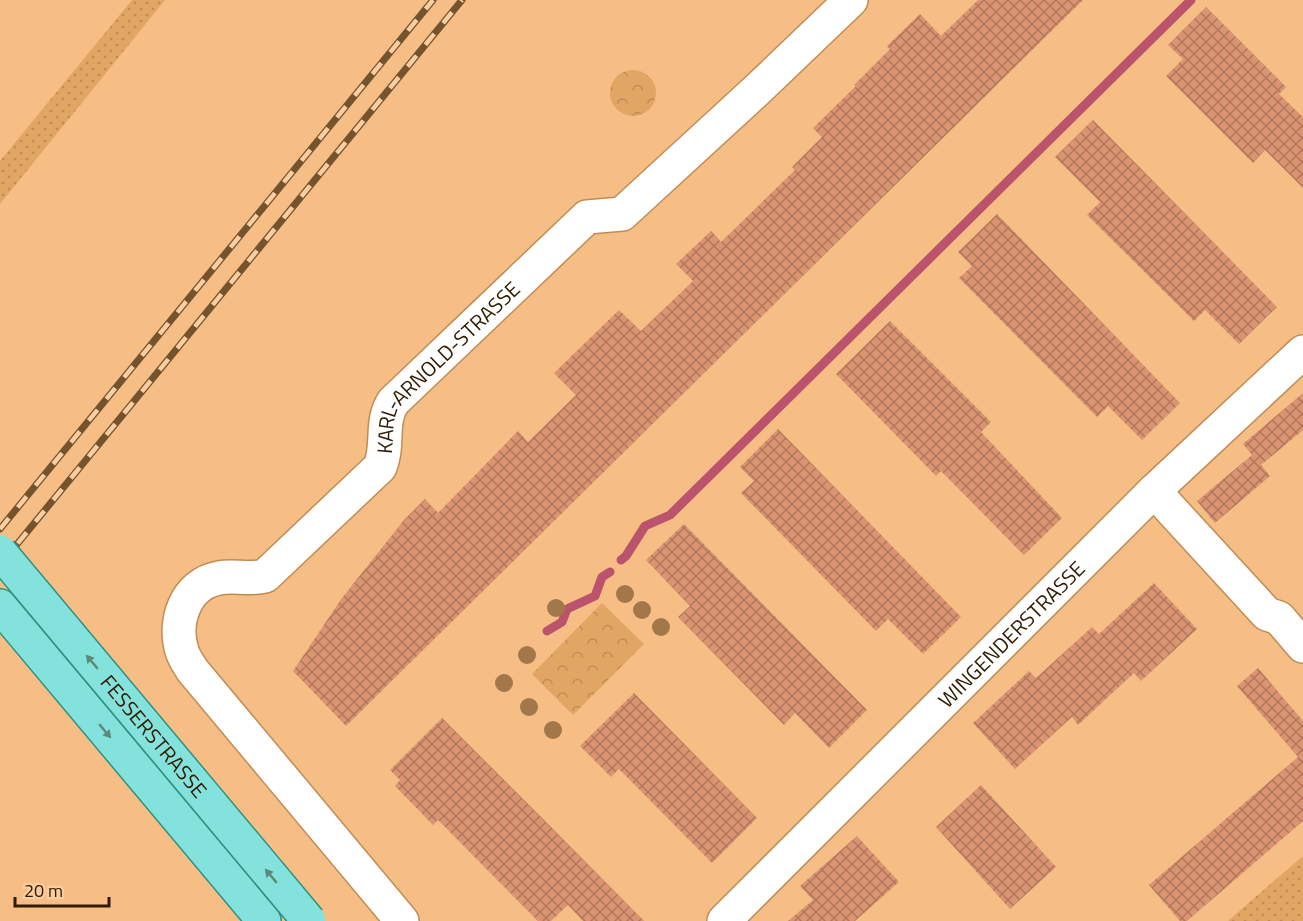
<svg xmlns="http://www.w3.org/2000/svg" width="1303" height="921" font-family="'Titillium Web',sans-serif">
<defs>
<pattern id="grass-dots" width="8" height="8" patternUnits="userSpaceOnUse" patternTransform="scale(1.5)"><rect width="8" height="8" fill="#e1a564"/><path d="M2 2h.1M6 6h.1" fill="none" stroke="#c18d55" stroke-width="1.8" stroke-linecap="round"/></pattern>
<pattern id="park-crowns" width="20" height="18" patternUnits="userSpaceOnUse" patternTransform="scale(1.5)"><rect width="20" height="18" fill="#e1a564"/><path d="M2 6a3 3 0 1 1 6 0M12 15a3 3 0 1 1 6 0" fill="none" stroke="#c18d55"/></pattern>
<pattern id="building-cross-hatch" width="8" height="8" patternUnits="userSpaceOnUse" patternTransform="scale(1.5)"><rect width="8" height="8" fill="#da9472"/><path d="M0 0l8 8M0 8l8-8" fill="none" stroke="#b1785b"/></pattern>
</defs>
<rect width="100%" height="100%" fill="#f6be85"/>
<!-- grass -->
<path fill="url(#grass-dots)" d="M132,0h33l-165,204v-43z
M1303,856v65h-75z"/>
<!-- park -->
<path fill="url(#park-crowns)" d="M610 93a23 23 0 1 1 46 0a23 23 0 1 1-46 0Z
M602,603l42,41 -71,71 -41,-41z"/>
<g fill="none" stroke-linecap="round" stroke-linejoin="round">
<!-- stream -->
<path stroke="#bc536d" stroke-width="9" d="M621,560l5,-4 19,-30 25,-11 521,-515
M547,631l15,-9 5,-13 28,-13 7,-19 8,-5"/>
</g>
<!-- building -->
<path fill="url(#building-cross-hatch)" d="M978,0h105l-737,726 -53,-55 49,-73 62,-78 21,-21 13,14 80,-82 10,11 48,-47 -22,-22 65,-63 22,21 52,-50 -17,-17 35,-33 10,11 74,-72 -3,-3 30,-30 -9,-9 43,-42 -2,-1 36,-36 -3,-3 33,-32 21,22z
M1206,7l80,80 -7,7 24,23v71l-38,-38 -12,13 -87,-87 17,-17 -15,-14z
M1093,120l184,187 -38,37 -34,-34 -11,11 -107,-106 13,-13 -45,-45z
M997,214l183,189 -38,37 -34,-34 -11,11 -138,-139 13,-12 -14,-14z
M890,321l101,101 -10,10 81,86 -38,37 -83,-84 -5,5 -100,-102z
M1303,393v37l-42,35 9,11 -55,47 -18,-22 55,-46 -9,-11z
M778,429l183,188 -38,37 -35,-35 -12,12 -135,-138 13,-12 -14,-14z
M684,524l183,186 -38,38 -34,-35 -11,12 -106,-108 12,-11 -44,-46z
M1154,583l43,46 -56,52 -7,-8 -56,52 -6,-8 -57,52 -42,-46 56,-52 7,7 56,-51 7,7z
M1258,668l45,53v100l-116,100h-7l-31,-36 149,-128 -61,-71z
M634,693l123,125 -45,45 -93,-94 -8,8 -31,-31z
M442,718l106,106 96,97h-61l-15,-16 -17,16h-13l-100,-101 -5,5 -38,-39 5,-6 -10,-10z
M981,785l75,82 -46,42 -74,-82z
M857,836l42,46 -44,39h-67l25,-21 -13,-14z"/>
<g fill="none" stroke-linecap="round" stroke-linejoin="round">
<defs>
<g id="street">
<path d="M1154,491l113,123 12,4 24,28"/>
<path id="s1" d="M402,921l-209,-250c-4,-6 -9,-13 -11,-20 -9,-29 3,-67 37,-73 15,-3 30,2 46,-2l115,-109c9,-21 0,-45 13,-65l194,-185 35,-3 136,-125 93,-89"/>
<path id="s2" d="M724,921l430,-430 149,-139"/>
</g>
<path id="primary" d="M0,606l264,315"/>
</defs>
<!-- street casing -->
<use href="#street" stroke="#c08c54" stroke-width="36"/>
<!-- primary casing -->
<use href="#primary" stroke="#319180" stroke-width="36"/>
<!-- street -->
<use href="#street" stroke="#fff" stroke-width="33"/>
<!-- primary -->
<use href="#primary" stroke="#83e3dc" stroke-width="33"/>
<defs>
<path id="rail" d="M0,529l433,-529
M0,565l462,-565"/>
</defs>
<!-- rail casing -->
<use href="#rail" stroke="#74532f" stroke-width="7"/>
<!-- rail -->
<use href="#rail" stroke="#fbcea1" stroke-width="4.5" stroke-dasharray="14" stroke-linecap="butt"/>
<defs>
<g id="primary-bridge">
<path id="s3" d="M0,552l309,369"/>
</g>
</defs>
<!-- primary-bridge casing -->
<use href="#primary-bridge" stroke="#319180" stroke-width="36" stroke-linecap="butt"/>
<!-- primary-bridge -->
<use href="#primary-bridge" stroke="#83e3dc" stroke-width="33"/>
</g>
<!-- trees -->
<g fill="#a2784b">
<circle cx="625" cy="594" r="9"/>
<circle cx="556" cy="608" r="9"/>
<circle cx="642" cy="610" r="9"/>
<circle cx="661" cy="627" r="9"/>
<circle cx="527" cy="655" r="9"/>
<circle cx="504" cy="683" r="9"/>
<circle cx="529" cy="707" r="9"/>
<circle cx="553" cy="730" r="9"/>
</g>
<!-- one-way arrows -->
<defs><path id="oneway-solid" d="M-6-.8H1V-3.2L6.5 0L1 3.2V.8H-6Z" transform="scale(1.5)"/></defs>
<g fill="#5e897a">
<use href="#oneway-solid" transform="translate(92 662) rotate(-130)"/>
<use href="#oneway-solid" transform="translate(105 731) rotate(50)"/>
<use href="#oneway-solid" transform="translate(271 876) rotate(-130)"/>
</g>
<g text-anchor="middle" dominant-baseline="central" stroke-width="4.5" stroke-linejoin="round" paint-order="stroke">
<!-- street labels -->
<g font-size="21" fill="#301b03" stroke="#fbcea1">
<text stroke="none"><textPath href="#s1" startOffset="771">KARL-ARNOLD-STRASSE</textPath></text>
<text stroke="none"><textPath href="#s2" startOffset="406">WINGENDERSTRASSE</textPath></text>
<text stroke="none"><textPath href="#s3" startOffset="240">FESSERSTRASSE</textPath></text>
</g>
</g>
<!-- scale -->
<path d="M15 897v9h94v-9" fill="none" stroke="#301b03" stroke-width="3"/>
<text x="24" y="897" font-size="18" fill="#301b03" stroke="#fbcea1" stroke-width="4.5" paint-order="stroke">20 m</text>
</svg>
